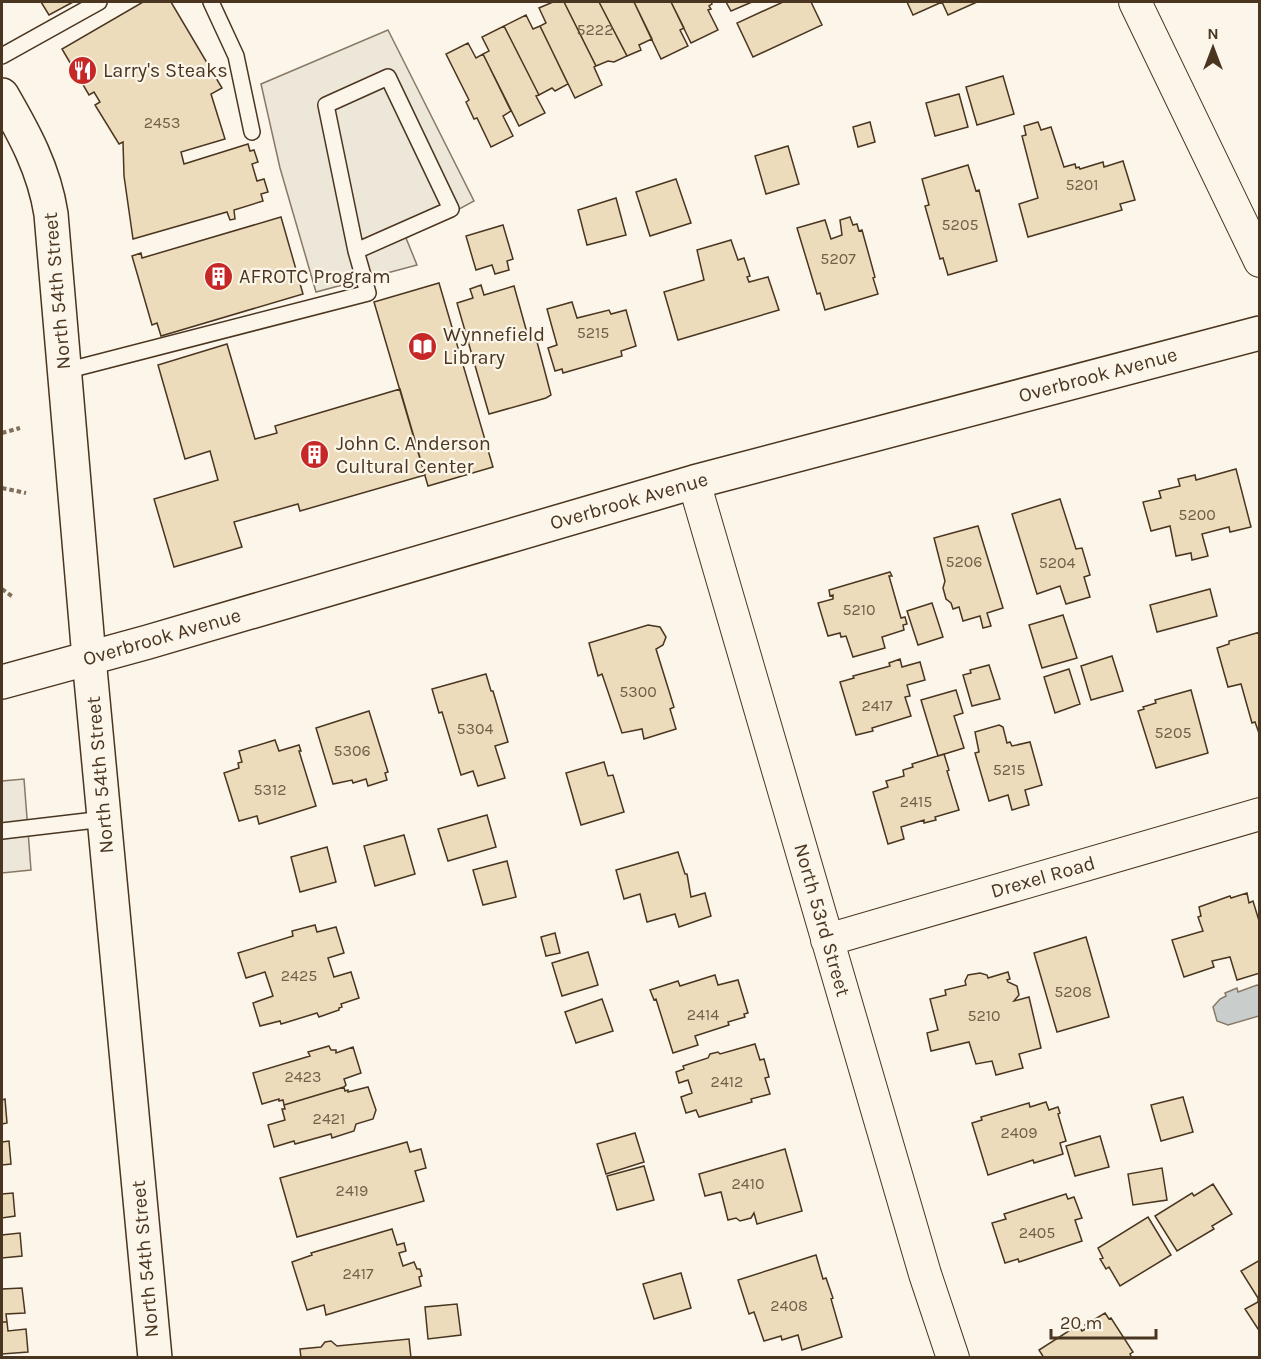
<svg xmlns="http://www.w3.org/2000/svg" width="1261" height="1359" font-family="Karla,sans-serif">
<rect width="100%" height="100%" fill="#fbf6e9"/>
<!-- parking -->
<path fill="#ede7d9" stroke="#887966" stroke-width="1.5" d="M388,30l86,171 -68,37 11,27 -101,27 -36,-124 -19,-84z
M24,779l7,91 -29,3v-92z"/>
<!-- water -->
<path fill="#c9cecd" stroke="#887966" stroke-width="1.5" d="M1257,985l2,1v30l-31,9 -11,-4 -4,-14 7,-8 6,-3 -1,-3 12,-5 1,4z"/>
<!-- building -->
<path fill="#ecdcbc" stroke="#4a3520" stroke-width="1.5" d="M41,2h32l-24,13z
M143,2h28l51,86 -11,6 14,45 -44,13 3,12 64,-20 2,7 4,-1 4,12 -6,2 5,17 7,-2 4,13 -7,2 2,7 -29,9 1,9 -5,1 -3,-8 -94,27 -9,-63 -1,-34 -4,2 -24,-39 5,-3 -6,-10 -5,3 -27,-46z
M553,2h11l32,64 -2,1 8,18 -27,13 -35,-72 6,-3 -7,-15z
M564,2h35l28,54 -13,6 -6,-1 -12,5z
M599,2h35l18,37 -13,6 2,5 -14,6z
M634,2h37l13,26 -4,2 8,16 -27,13z
M671,2h40l1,2 -3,2 2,3 -3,1 10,20 -27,13z
M726,2h26l-21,9z
M783,2h28l11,23 -69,32 -16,-34z
M907,2h35l-29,13z
M942,2h35l-29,13z
M526,15l7,14 7,-3 28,58 -13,7 -3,-3 -13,7 -35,-69z
M504,26l35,69 -3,1 9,17 -26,13 -36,-72 6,-3 -7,-14z
M468,43l8,15 7,-4 28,57 -8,5 10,20 -22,11 -14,-29 -3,1 -8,-17 3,-2 -23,-46z
M1003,76l11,38 -37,11 -11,-38z
M959,94l9,33 -33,9 -9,-33z
M870,122l5,20 -17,5 -5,-20z
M1038,122l3,8 10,-3 13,40 11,-3 1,4 3,-1 1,2 23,-7 1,5 19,-6 12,39 -15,4 2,6 -94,27 -9,-33 19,-6 -16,-62 4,-1 -2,-9z
M788,146l11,38 -33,10 -11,-38z
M968,165l8,26 3,-1 18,71 -49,14 -5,-17 -3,1 -15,-53 4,-1 -7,-26z
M676,179l15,44 -41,13 -14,-44z
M616,198l10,37 -39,10 -9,-35z
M281,217l22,77 -142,42 -4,-13 -5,2 -20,-69 9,-3 1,5z
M850,217l3,8 4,-1 2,7 3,-1 13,47 -2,1 5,16 -53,16 -5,-17 -3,1 -20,-66 28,-8 6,19 11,-4 -2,-15z
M503,225l10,34 -6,2 2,9 -14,4 -3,-9 -16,5 -10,-34z
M731,240l7,20 6,-2 6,18 -3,1 2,5 19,-5 11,33 -101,30 -14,-48 40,-12 -7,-30z
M439,283l54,184 -65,19 -54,-184z
M481,285l3,10 30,-9 15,54 7,-2 15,57 -5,3 -57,16 -32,-111 16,-5 -3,-9z
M572,302l5,16 32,-8 2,4 15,-4 10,36 -15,5 1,5 -59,17 -1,-4 -7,2 -7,-23 9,-3 -10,-36z
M227,344l28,95 22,-6 -2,-7 125,-37 25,86 -125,36 -2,-7 -64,18 8,25 -68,20 -20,-68 64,-19 -8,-29 -25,8 -27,-94z
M1236,469l15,58 -21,5 -1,-5 -27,7 6,22 -16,4 -1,-7 -15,3 -6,-30 -19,5 -8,-29 18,-4 -2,-7 21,-5 -2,-7 17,-4 1,5z
M1060,499l16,50 6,-1 8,27 -6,2 6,20 -24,7 -6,-18 -23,8 -25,-80z
M978,526l25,82 -16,5 4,13 -8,2 -3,-12 -17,5 -4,-14 -6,2 -2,-6 -5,-4 -3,-11 2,-7 -11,-43z
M890,572l2,4h-3l12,42 4,-1 2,7 -4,1 1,5 -22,7 3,11 -32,9 -7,-21 -5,1 -1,-4 -12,3 -10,-33 15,-4v-4l-3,1 -1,-6z
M1210,589l7,27 -60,16 -7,-27z
M932,603l11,34 -25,8 -11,-34z
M1063,615l14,43 -35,10 -13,-43z
M648,625l12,2 6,10 -3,8 -7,4 18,58 -4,2 6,20 -32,10 -2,-10 -20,4 -20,-59 -4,2 -9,-33z
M1260,632v104l-5,-14 -3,1 -11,-39 -13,3 -11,-39 12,-4v-3z
M1112,656l11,35 -32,9 -10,-34z
M900,659l2,8 18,-5 5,18 -18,5 3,11 -5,1 6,19 -39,12 1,3 -17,4 -16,-53 14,-4 -1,-2 37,-10 -1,-3z
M989,665l11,34 -28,7 -9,-31 8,-2 -1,-3z
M1069,669l11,35 -25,9 -11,-36z
M486,674l5,17h2l15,51 -13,4 10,32 -27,8 -5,-15 -12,4 -19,-63 -3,1 -7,-24z
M956,690l7,23 -9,3 10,32 -26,8 -17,-56z
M1191,690l17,63 -52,15 -18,-57 6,-2 -1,-2 13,-4 -1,-3z
M369,711l19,61 -3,1 2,7 -19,6 -2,-7 -13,4 -1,-3 -19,4 -17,-56z
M999,725l4,2 4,16 3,-1 2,4 18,-4 12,43 -17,5 4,15 -17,5 -4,-15 -19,6 -14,-48 4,-1 -4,-20z
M275,740l4,11 20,-6 2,6h-2l17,55 -57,18 -2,-8 -18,5 -15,-48 15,-5 -1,-5 4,-1 -3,-11z
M944,754l5,16 -2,1 12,39 -24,7 1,3 -12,3v-3l-23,7 3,12 -16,5 -15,-52 15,-5 -2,-6 18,-5 -1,-6 10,-3 -1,-3z
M604,762l4,14 5,-1 11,37 -43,13 -15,-52z
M487,815l9,32 -48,14 -10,-32z
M404,835l11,39 -40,12 -11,-40z
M327,847l9,35 -36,10 -9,-35z
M678,852l7,22h2l4,23 14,-4 6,23 -32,11 -4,-13 -28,8 -7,-28 -16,5 -8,-29z
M507,861l9,36 -33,8 -10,-35z
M1247,893l2,10 4,-2 7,23v49l-23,7 -7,-23 -18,4 2,6 -30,10 -12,-37 31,-9 -5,-14 3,-1 -2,-9 31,-11 1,2z
M315,925l2,7 19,-5 8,26 -16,5 6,19 17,-5 8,26 -18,6 1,3 -3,1v2l-20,7 -2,-4 -36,11 -1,-3 -20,5 -7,-23 20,-7 -8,-24 -19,6 -8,-25 55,-17 -1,-5z
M555,933l5,20 -14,3 -5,-19z
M1086,937l23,80 -52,15 -23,-79z
M588,952l10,33 -36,11 -10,-33z
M1008,972l2,7 -3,1 1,2 9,4 2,9 -5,6 15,-4 12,51 -22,6 4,14 -27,7 -4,-14 -16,3 -7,-22 -38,9 -4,-18 11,-3 -8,-31 16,-4 -1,-5 21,-5 -1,-4 3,-6 12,-2 7,2 1,3z
M715,975l3,10 20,-5 10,33 -4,1 1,3 -17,5 1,3 -34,11 3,9 -25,8 -17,-54 -2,1 -4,-10 28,-9 2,5z
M602,999l11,32 -37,12 -11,-31z
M755,1044l5,16 4,-1 5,18 -4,1 5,16 -19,5 1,3 -53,15 -3,-7 -10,3 -5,-16 11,-4 -4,-13 -9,3 -3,-11 8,-3 -1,-3 25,-8 2,-4 8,-2 2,2z
M329,1046l2,4h5v3l17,-6 8,26 -17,6 2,6 -2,2 -60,18 -1,-5 -4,1v-2l-17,5 -9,-31 57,-17 -2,-4z
M344,1087l1,4 3,-1v2l20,-5 8,23 -3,9 -17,5 -2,7 -22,7 -1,-4 -36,10 -1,-3 -20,6 -6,-22 17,-5 -3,-11h3l-1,-4z
M1183,1097l10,35 -32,9 -10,-36z
M5,1099l2,24 -5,1v-24z
M1046,1102l3,8 9,-3 2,6 -2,1 8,27 -6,2 3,11 -29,9 -1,-3 -45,15 -16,-52 10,-3 -1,-3 48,-14 1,4z
M635,1133l9,29 -38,12 -9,-30z
M1100,1136l9,31 -34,9 -9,-30z
M9,1141l2,23 -9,1v-23z
M407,1142l3,10 11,-3 5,19 -11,3 9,30 -127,36 -17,-59z
M785,1149l17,62 -45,13 -3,-11 -3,5 -11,3 -4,-3 -8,2 -7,-28 -16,4 -6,-22z
M644,1166l10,34 -37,10 -10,-34z
M1162,1168l5,32 -34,5 -5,-31z
M1213,1184l19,30 -20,12 2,3 -37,22 -22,-35 37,-23 2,3z
M13,1193l2,23 -13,2v-24z
M1066,1194l2,5 6,-2 8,21 -7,2 7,21 -63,21 -1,-3 -13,4 -13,-40 14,-4 -2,-5z
M1148,1217l23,38 -51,31 -11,-19 -3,2 -6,-10 3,-1 -5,-10z
M392,1229l5,16 7,-2 2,8 -7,2 4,13 11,-4 3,7h3l2,7 -3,1 2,9 -95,29 -2,-10 -17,5 -15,-48 20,-7 -1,-2z
M20,1233l2,23 -20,2v-23z
M816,1255l7,24 3,-1 7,20 -2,1 11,38 -40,13 -4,-15 -16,5 -1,-4 -17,5 -10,-29 -5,2 -11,-34z
M1260,1260v72l-15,-23 13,-7v-4l-17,-27z
M681,1273l10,35 -37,11 -11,-35z
M22,1288l3,25 -19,1 1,8h-5v-33z
M457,1304l4,31 -33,4 -3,-32z
M1105,1313l4,6 2,-1 22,34 -3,2 2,4h-88l-5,-8 39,-25 4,6 5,-3 -2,-3z
M2,1322h5l1,9 18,-2 2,23 -26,2z
M409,1339l2,19h-110l-1,-9 21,-2 4,-5 6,-1 6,5z"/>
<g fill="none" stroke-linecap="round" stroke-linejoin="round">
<defs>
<path id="lane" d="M211,2l25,54 16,76
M2,56l97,-54
M65,371l303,-78 -12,-42 -30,-146 62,-28 63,132 -95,42
M2,831l102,-12"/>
<path id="street" d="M1135,2l125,259
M694,482l231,792 28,84
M827,940l433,-126"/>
<path id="secondary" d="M2,95c22,38 42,74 49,119l38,444 66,700
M2,682l146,-40 546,-160 566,-149"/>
</defs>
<!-- lane casing -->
<use href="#lane" stroke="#4a3520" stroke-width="18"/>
<!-- street casing -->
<use href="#street" stroke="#4a3520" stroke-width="34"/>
<!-- secondary casing -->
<use href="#secondary" stroke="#4a3520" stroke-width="36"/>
<!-- path -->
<path stroke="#7f6f5c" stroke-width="4" stroke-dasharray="4.5 3" stroke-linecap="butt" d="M2,433l18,-5
M2,488l24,5
M2,589l11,8"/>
<!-- lane -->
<use href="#lane" stroke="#fbf6e9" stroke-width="15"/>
<!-- street -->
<use href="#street" stroke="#fbf6e9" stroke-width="32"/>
<!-- secondary -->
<use href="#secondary" stroke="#fbf6e9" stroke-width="33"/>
</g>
<!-- icons -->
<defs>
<symbol id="restaurant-disc" viewBox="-11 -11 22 22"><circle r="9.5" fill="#c62828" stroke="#fbf6e9"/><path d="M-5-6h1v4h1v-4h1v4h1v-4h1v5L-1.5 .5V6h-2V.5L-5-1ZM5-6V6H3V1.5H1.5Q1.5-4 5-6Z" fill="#fff"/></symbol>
<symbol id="building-disc" viewBox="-11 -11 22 22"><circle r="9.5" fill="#c62828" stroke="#fbf6e9"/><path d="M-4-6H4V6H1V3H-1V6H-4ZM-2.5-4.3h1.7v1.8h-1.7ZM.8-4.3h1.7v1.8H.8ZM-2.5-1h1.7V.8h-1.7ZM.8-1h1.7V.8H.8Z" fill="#fff"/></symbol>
<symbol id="library-disc" viewBox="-11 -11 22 22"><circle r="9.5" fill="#c62828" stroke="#fbf6e9"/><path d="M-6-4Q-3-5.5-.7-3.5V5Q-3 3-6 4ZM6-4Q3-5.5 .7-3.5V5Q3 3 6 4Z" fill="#fff"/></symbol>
</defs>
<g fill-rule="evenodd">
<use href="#restaurant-disc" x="66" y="54" width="33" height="33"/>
<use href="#building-disc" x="202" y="260" width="33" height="33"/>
<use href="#library-disc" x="406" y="330" width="33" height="33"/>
<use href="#building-disc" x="298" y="438" width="33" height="33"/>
</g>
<g text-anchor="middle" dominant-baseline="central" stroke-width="4.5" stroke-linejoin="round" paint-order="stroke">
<!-- number labels -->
<g font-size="16" fill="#725f47">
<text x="595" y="29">5222</text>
<text x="162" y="122">2453</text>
<text x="1082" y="184">5201</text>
<text x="960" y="224">5205</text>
<text x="838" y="258">5207</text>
<text x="593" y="332">5215</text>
<text x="1197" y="514">5200</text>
<text x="964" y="561">5206</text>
<text x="1057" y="562">5204</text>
<text x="859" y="609">5210</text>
<text x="638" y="691">5300</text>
<text x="877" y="705">2417</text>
<text x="475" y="728">5304</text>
<text x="1173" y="732">5205</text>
<text x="352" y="750">5306</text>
<text x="1009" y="769">5215</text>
<text x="270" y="789">5312</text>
<text x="916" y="801">2415</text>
<text x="299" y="975">2425</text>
<text x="1073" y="991">5208</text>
<text x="703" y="1014">2414</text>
<text x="984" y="1015">5210</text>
<text x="303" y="1076">2423</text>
<text x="727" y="1081">2412</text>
<text x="329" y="1118">2421</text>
<text x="1019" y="1132">2409</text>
<text x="748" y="1183">2410</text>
<text x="352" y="1190">2419</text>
<text x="1037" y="1232">2405</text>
<text x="358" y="1273">2417</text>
<text x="789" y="1305">2408</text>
</g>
<!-- poi labels -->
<g font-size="20" fill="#4a3520" stroke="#fbf6e9" text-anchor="start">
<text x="103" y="70">Larry's Steaks</text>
<text x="239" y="276">AFROTC Program</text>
<text x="443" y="334">Wynnefield<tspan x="443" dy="23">Library</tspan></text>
<text x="336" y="443">John C. Anderson<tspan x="336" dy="23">Cultural Center</tspan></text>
</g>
<!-- street labels -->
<g font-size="20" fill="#4a3520" stroke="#fbf6e9">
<text transform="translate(57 291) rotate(-95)">North 54th Street</text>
<text transform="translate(1098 375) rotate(-15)">Overbrook Avenue</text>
<text transform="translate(629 501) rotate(-16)">Overbrook Avenue</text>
<text transform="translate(162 637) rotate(-16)">Overbrook Avenue</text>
<text transform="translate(100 775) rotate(-95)">North 54th Street</text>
<text transform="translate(1043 877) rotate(-16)">Drexel Road</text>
<text transform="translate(822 920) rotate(74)">North 53rd Street</text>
<text transform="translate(145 1259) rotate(-95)">North 54th Street</text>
</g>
</g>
<!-- border -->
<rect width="1261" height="1359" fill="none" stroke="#4a3520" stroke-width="6"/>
<!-- north arrow -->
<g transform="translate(1213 48)" stroke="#fbf6e9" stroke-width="4.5" paint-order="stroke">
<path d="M0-4.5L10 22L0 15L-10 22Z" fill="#4a3520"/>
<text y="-9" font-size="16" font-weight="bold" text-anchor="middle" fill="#4a3520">N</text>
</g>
<!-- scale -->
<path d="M1051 1329v9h105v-9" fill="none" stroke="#4a3520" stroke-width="3"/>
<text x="1060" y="1329" font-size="18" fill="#4a3520" stroke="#fbf6e9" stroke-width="4.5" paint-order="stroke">20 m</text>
</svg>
